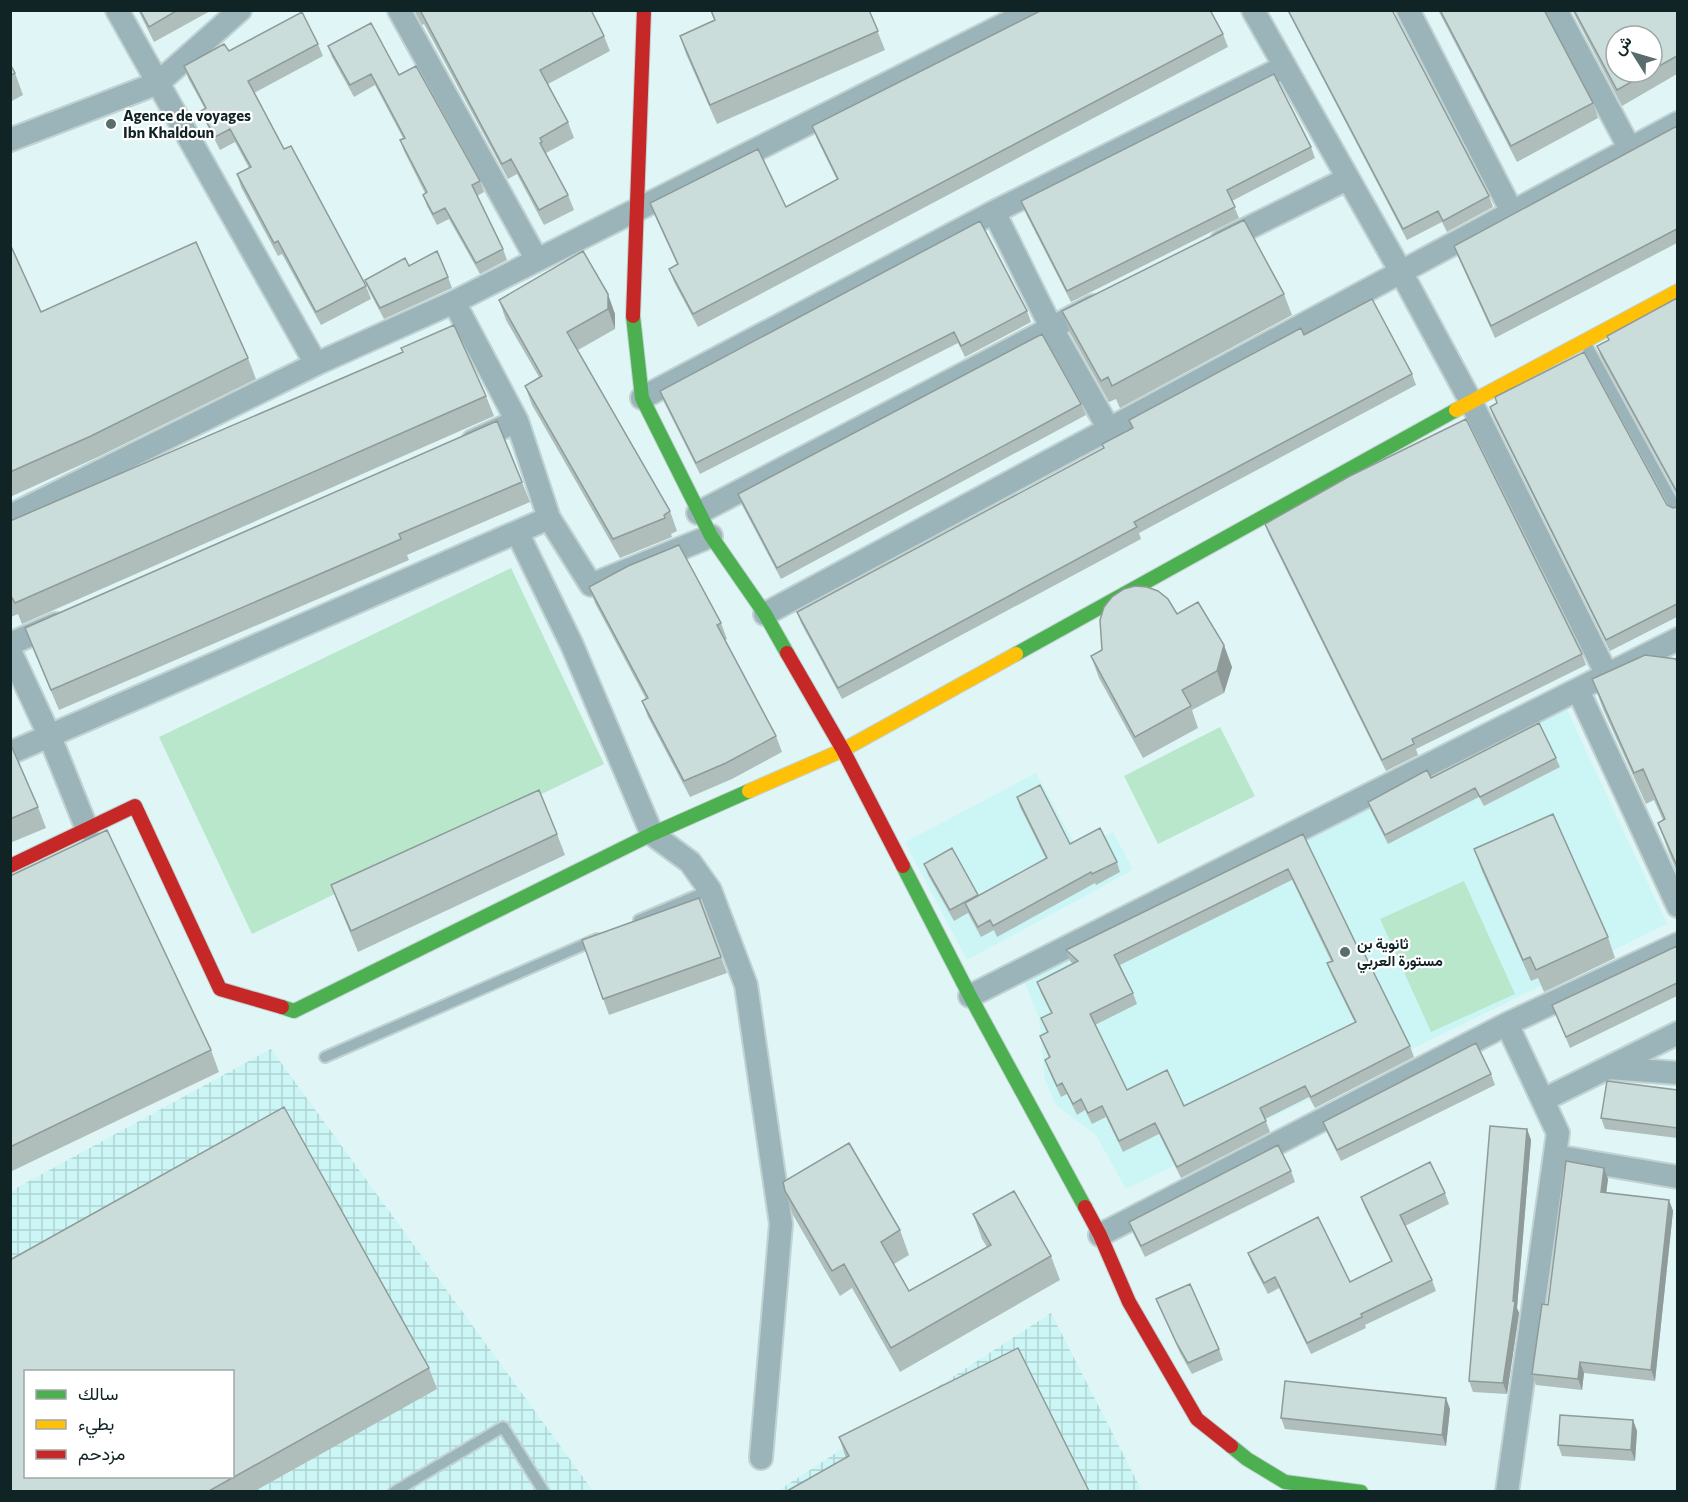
<svg xmlns="http://www.w3.org/2000/svg" width="1688" height="1502" font-family="Commissioner,Vazirmatn,sans-serif">
<defs>
<pattern id="industrial-grid" width="8" height="8" patternUnits="userSpaceOnUse" patternTransform="scale(1.5)"><rect width="8" height="8" fill="#ccf6f6"/><path d="M0 4h8M4 0v8" fill="none" stroke="#aed3d3"/></pattern>
</defs>
<rect width="100%" height="100%" fill="#e0f5f5"/>
<!-- built -->
<path fill="#ccf6f6" d="M1566,708l101,216 -541,265 -30,-54 -40,-30 -11,-25 -6,-62 -15,-37z
M1036,773l41,75 36,-16 20,38 -166,90 -62,-118z"/>
<!-- industrial -->
<path fill="url(#industrial-grid)" fill-rule="evenodd" d="M271,1049l322,442 -582,1v-301zM26,1372h206v104h-206z
M1051,1313l91,178 -366,1z"/>
<!-- green -->
<path fill="#b8e7cc" d="M511,568l93,196 -352,170 -93,-197z
M1220,727l35,69 -97,48 -34,-68z
M1464,881l51,113 -84,38 -51,-113z"/>
<g fill="none" stroke-linecap="round" stroke-linejoin="round">
<defs>
<path id="lane" d="M1586,344l92,168
M639,920l71,-30
M325,1057l272,-118
M394,1492l109,-65 41,65"/>
<path id="street" d="M117,10l199,354
M399,10l138,250
M1253,10l148,262 70,130 136,273
M1408,10l104,202
M1556,10l74,139
M10,140l148,-57 82,-73
M994,212l57,115 58,102
M1222,241l125,-62
M454,302l63,119 32,97
M642,398l352,-186 290,-145
M473,441l44,-20
M698,513l395,-207
M10,516l306,-152 138,-62 579,-292
M518,534l54,111 80,189 38,28 20,28 36,95 35,239 -20,234
M765,614l913,-491
M10,644l46,-20
M10,651l40,86 37,92
M1578,690l100,216
M10,753l539,-235 42,67 120,-49
M970,996l708,-357
M1608,1068l70,5
M1543,1100l135,-67
M1555,1156l123,21
M1100,1235l407,-211 171,-80
M1507,1492l51,-359 -51,-109"/>
<path id="fast" d="M633,316l9,82 69,138 54,78 22,39
M1016,654l440,-244
M903,866l67,130 115,211
M282,1007l12,4 358,-177 97,-43
M1231,1446l16,13 38,23 76,10"/>
<path id="slow" d="M1456,410l222,-119
M749,791l94,-41 173,-96"/>
<path id="jam" d="M633,316l11,-306
M787,653l56,97 60,116
M10,866l125,-60 85,183 62,18
M1085,1207l15,28 29,67 68,117 34,27"/>
</defs>
<!-- lane casing -->
<use href="#lane" stroke="#c1d2d2" stroke-width="14"/>
<!-- street casing -->
<use href="#street" stroke="#c1d2d2" stroke-width="26"/>
<!-- fast casing -->
<use href="#fast" stroke="#c1d2d2" stroke-width="16"/>
<!-- slow casing -->
<use href="#slow" stroke="#c1d2d2" stroke-width="16"/>
<!-- jam casing -->
<use href="#jam" stroke="#c1d2d2" stroke-width="16"/>
<!-- lane -->
<use href="#lane" stroke="#9bb4ba" stroke-width="10"/>
<!-- street -->
<use href="#street" stroke="#9bb4ba" stroke-width="22"/>
<!-- fast -->
<use href="#fast" stroke="#4caf50" stroke-width="14"/>
<!-- slow -->
<use href="#slow" stroke="#ffc107" stroke-width="14"/>
<!-- jam -->
<use href="#jam" stroke="#c62828" stroke-width="14"/>
</g>
<!-- wall -->
<path fill="#afbebb" fill-rule="evenodd" d="M138,10h74l-58,32z
M414,10h177l13,26 6,15 -62,33 20,38 6,16 -28,15 22,42 6,15 -30,15 -27,-51 -9,5 -84,-155 -2,1z
M710,10h159l16,40 -168,74 -31,-70 -6,-18 34,-16z
M1287,10h105l97,186 4,11 -46,25 -5,-10 -35,18z
M1438,10h106l49,93 5,15 -81,44z
M1572,10h105v64l-55,32zM1652,36v36h-36z
M1223,34l5,13 -530,280 -24,-45 -5,-13 8,-5 -22,-48 -5,-13 136,4 51,-27 -20,-41 -5,-13z
M318,44l5,12 -69,37 30,56 82,137 5,13 -50,26 -39,-71 -4,2 -37,-69 -4,-13 12,-6 -14,-26 -15,8 -14,-27 -5,-12 4,-2 -17,-31 -4,-12 45,-15z
M328,46l71,29 81,106 4,11 -7,4 26,53 4,11 -27,14 -31,-55 -12,6 -10,-19 -4,-11 2,-2 -21,-42 -4,-11 3,-2 -28,-53 -21,12 -22,-40z
M10,64l5,9 8,22 -13,7z
M1677,126v117l-182,95 -37,-81 -4,-11z
M1311,147l4,11 -83,43 7,17 -168,84 -46,-90 -4,-11z
M10,244l31,68 207,46 8,21 -158,78 -88,40z
M583,251l32,63v15l-37,21 92,161 7,20 -6,3 1,3 -52,21 -88,-153 -7,-19 14,-9 -33,-57 -7,-20z
M409,266l39,11 4,11 -68,31 -15,-28 -4,-11z
M1284,294l8,21 -172,93 -4,-9 -7,3 -39,-69 -8,-22z
M1677,298v197l-76,-138 -4,-11 11,-6z
M1027,311l4,11 -66,35 -7,-14 -258,131 -36,-72 -4,-11z
M1304,335l108,39 4,11 -277,148 2,6 -299,160 -41,-76 -4,-11 306,-164 -1,-4 30,-16 -3,-8z
M403,352l83,44 8,20 -472,208 -4,-10 -7,3 -1,-96z
M1495,397l178,111 4,-1v110l-67,34 -116,-233 -4,-11 7,-4z
M1081,404l5,11 -305,164 -39,-74 -4,-11z
M522,482l8,20 -123,53 2,5 -350,150 -26,-61 -8,-21z
M1265,524l317,130 4,11 -170,84 2,6 -32,16 -117,-236z
M589,587l132,36 6,16 -2,1 51,96 6,16 -50,27 -42,18 -42,-80 -6,-16 4,-2 -51,-96z
M1177,614l55,53 -8,26 -32,17 6,18 -55,30 -44,-80 -8,-22z
M1677,663v209l-8,-19 -11,-30 5,-3 -9,-20 -8,4 -43,-95 -11,-30z
M10,743l28,64 8,21 -36,15z
M1556,758l4,9 -76,39 -5,-9 -91,47 -17,-33 -3,-9z
M1017,797l53,47 47,18 3,10 -24,13 -1,-2 -98,54 -3,-7 -13,7 -13,-24 -14,8 -26,-46 -4,-11 28,-16 26,48 68,-37 -26,-52z
M557,834l8,21 -207,97 -19,-46 -8,-21z
M1303,834l55,114 52,98 4,11 -99,51 -6,-11 -44,22 5,13 -89,46 -22,-44 -36,18 -17,-35 -14,7 -7,-14 -8,5 -10,-21 -6,3 -12,-26 -4,-11 4,-2 -9,-22 7,-3 -6,-15 10,-5 -10,-20 -4,-11 36,-18 -3,-3 -4,-11zM1292,880l39,81 -4,2 4,11 24,49 -171,83 -57,-16 -32,-65 42,-21 -4,-11 -13,-28z
M1474,849l134,88 7,21 -71,34 -6,-14 -7,3 -49,-110z
M10,876l201,174 8,22 -209,100z
M699,898l28,75 -118,42 -27,-75z
M1677,946v50l-107,52 -18,-43z
M1491,1074l4,11 -154,76 -14,-28 -4,-11z
M1677,1090v48l-72,-9 -4,-11z
M1527,1129l4,11 -14,168 2,5 -12,81 -34,-2 -4,-11z
M1604,1168l4,11 -2,14 63,7 4,11 -18,170 -71,-8 -2,17 -46,-5 -4,-11 16,-69z
M1291,1171l4,11 -150,75 -12,-24 -4,-11z
M785,1191l115,39 9,25 -15,9 15,27 78,-44 -5,-8 -9,-25 78,42 9,24 -160,92 -48,-84 -12,8 -47,-81z
M1445,1193l4,11 -44,22 27,54 4,11 -71,34 1,3 -55,26 -32,-66 -11,6 -16,-30 -4,-11 102,29 41,-21 -26,-53 -4,-11z
M1156,1299l63,50 4,11 -31,14 -12,-21z
M429,1368l8,21 -182,102h-245z
M1450,1409l-4,37 -161,-17 -4,-11z
M1633,1420l4,11 -2,30 -73,-5 -4,-11z
M839,1437l250,54 -243,-33z"/>
<!-- shaded-wall -->
<path fill="#8e9b99" d="M608,294l7,20v15l-7,-20z
M1224,645l8,22 -8,26 -7,-22z
M1527,1129l4,11 -14,168 2,5 -12,81 -4,-11z
M1604,1168l4,11 -3,24 -4,-11z
M1669,1200l4,11 -18,170 -4,-11z
M1580,1362l4,11 -2,17 -4,-11z
M1446,1398l4,11 -4,37 -4,-11z
M1633,1420l4,11 -2,30 -4,-11z"/>
<!-- building -->
<path fill="#cbddda" stroke="#8e9b99" stroke-width="1.5" fill-rule="evenodd" d="M140,10h38l-29,17z
M420,10h171l13,26 -64,34 28,52 -28,16 2,4 -2,1 28,52 -29,15 -28,-51 -9,5z
M711,10h158l9,21 -168,74 -30,-69 35,-16z
M1042,10h168l13,24 -530,280 -24,-45 9,-5 -28,-61 108,-54 28,58 52,-28 -26,-53z
M1288,10h104l97,186 -46,25 -5,-10 -35,18z
M1440,10h104l49,93 -82,43z
M1574,10h103v46l-25,14v-34h-36v36h33l-32,18z
M302,12l16,32 -70,37 36,68 7,-3 75,140 -50,26 -38,-71 -4,2 -37,-69 14,-7 -21,-38 -15,8 -14,-26 5,-3 -22,-42 40,-22 5,7z
M371,23l28,52 17,-9 64,115 -8,4 31,64 -27,14 -31,-55 -12,6 -10,-19 4,-3 -27,-52 5,-2 -34,-64 -21,11 -22,-39z
M10,64l5,9 -5,3z
M1274,74l37,73 -84,43 8,17 -168,84 -46,-90z
M1677,126v103l-186,97 -37,-80z
M1244,220l40,74 -172,92 -4,-9 -7,4 -39,-70z
M980,221l47,90 -66,35 -7,-14 -258,131 -36,-72z
M196,242l52,116 -157,78 -81,36v-228l31,68z
M437,251l11,26 -68,31 -15,-28 40,-22 4,8z
M583,251l25,43v15l-41,23 103,179 -6,4 1,3 -52,21 -88,-153 17,-10 -43,-76z
M1677,298v194l-80,-146 12,-6 -2,-4z
M1372,299l40,75 -278,148 3,5 -299,161 -41,-76 307,-164 -2,-4 31,-16 -4,-8 172,-92 3,7z
M454,325l32,71 -471,207 -5,-9v-73l393,-169 -2,-4z
M1042,334l39,70 -304,164 -39,-74z
M1584,352l83,153 6,3 4,-1v97l-71,36 -116,-233 7,-4 -2,-6z
M1466,419l116,235 -170,85 2,5 -32,16 -117,-236 85,-48z
M497,421l25,61 -123,52 2,5 -350,151 -26,-62z
M679,545l42,78 -4,2 59,111 -50,27 -42,18 -42,-80 6,-3 -59,-111 39,-21z
M1135,586l12,1 11,4 10,8 9,15 21,-12 26,43 -7,26 -35,19 9,16 -56,31 -44,-81 11,-6 -2,-30 4,-13 8,-10 12,-8z
M1645,655l31,4 1,4v203l-19,-43 7,-4 -22,-50 -9,4 -42,-94z
M1539,723l17,35 -76,39 -5,-9 -90,47 -17,-33 59,-32 4,8z
M10,743l28,64 -28,12z
M1040,785l30,59 30,-16 17,34 -25,12 -1,-2 -98,54 -3,-6 -12,7 -13,-24 82,-45 -30,-61z
M539,790l18,44 -206,97 -20,-46z
M1553,814l55,123 -72,33 -6,-13 -7,3 -49,-111z
M107,830l104,220 -201,97v-271z
M1303,834l55,114 3,-1 49,99 -99,51 -6,-11 -45,22 6,13 -89,46 -22,-44 -36,18 -17,-35 -14,7 -7,-14 -8,5 -11,-21 -5,3 -12,-26 5,-3 -10,-21 8,-4 -7,-14 11,-5 -15,-31 41,-21 -12,-11zM1288,869l45,92 -6,2 29,59 -172,84 -17,-36 -40,20 -37,-76 43,-21 -19,-38z
M952,848l26,47 -28,15 -26,-46z
M699,898l22,59 -118,42 -21,-59z
M1677,946v37l-111,54 -14,-32z
M1476,1043l15,31 -154,76 -14,-28z
M1607,1081l70,9v38l-76,-10z
M284,1107l145,261 -220,123h-199v-231zM26,1371h206v105h-206z
M1490,1126l37,3 -14,172 2,1 -12,81 -34,-2z
M849,1143l51,87 -19,12 28,49 82,-46 -18,-31 41,-23 37,65 -160,92 -47,-84 -12,7 -47,-80 -2,-9z
M1278,1145l13,26 -150,75 -12,-24z
M1566,1161l38,7 -3,24 68,8 -18,170 -71,-8 -2,17 -46,-5 10,-70 6,1z
M1430,1162l15,31 -45,22 32,65 -71,34 1,3 -55,26 -32,-66 -11,6 -16,-30 70,-36 32,65 42,-21 -31,-64z
M1190,1284l29,65 -31,14 -12,-21 -20,-43z
M1018,1348l71,143h-302l62,-35 -10,-19z
M1285,1381l161,17 -4,37 -161,-17z
M1560,1415l73,5 -2,30 -73,-5z"/>
<!-- markers -->
<g fill="#596d6e" stroke="#fff" stroke-width="2">
<circle cx="111" cy="124" r="6"/>
<circle cx="1345" cy="952" r="6"/>
</g>
<g text-anchor="middle" dominant-baseline="central" stroke-width="4.5" stroke-linejoin="round" paint-order="stroke">
<!-- poi labels -->
<g font-size="15" font-weight="bold" fill="#112425" stroke="#fff" text-anchor="start">
<text x="123" y="115">Agence de voyages<tspan x="123" dy="17">Ibn Khaldoun</tspan></text>
<text x="1357" y="943">ثانوية بن<tspan x="1357" dy="17">مستورة العربي</tspan></text>
</g>
</g>
<!-- border -->
<rect width="1688" height="1502" fill="none" stroke="#112425" stroke-width="24"/>
<!-- legend -->
<rect x="24" y="1370" width="210" height="108" fill="#ffffff" stroke="#a0a7a8" stroke-width="1.5"/>
<rect x="36" y="1390" width="30" height="9" fill="#4caf50" stroke="#a0a7a8" stroke-width="1.5"/>
<text x="78" y="1400" font-size="18" fill="#112425">سالك</text>
<rect x="36" y="1420" width="30" height="9" fill="#ffc107" stroke="#a0a7a8" stroke-width="1.5"/>
<text x="78" y="1430" font-size="18" fill="#112425">بطيء</text>
<rect x="36" y="1450" width="30" height="9" fill="#c62828" stroke="#a0a7a8" stroke-width="1.5"/>
<text x="78" y="1460" font-size="18" fill="#112425">مزدحم</text>
<!-- north arrow -->
<g transform="translate(1634 54) rotate(307)"><circle r="28" fill="#ffffff" stroke="#a0a7a8" stroke-width="1.5"/>
<path d="M0-4.5L10 22L0 15L-10 22Z" fill="#596d6e"/>
<text y="-9" font-size="16" font-weight="bold" text-anchor="middle" fill="#112425">ش</text>
</g>
</svg>
